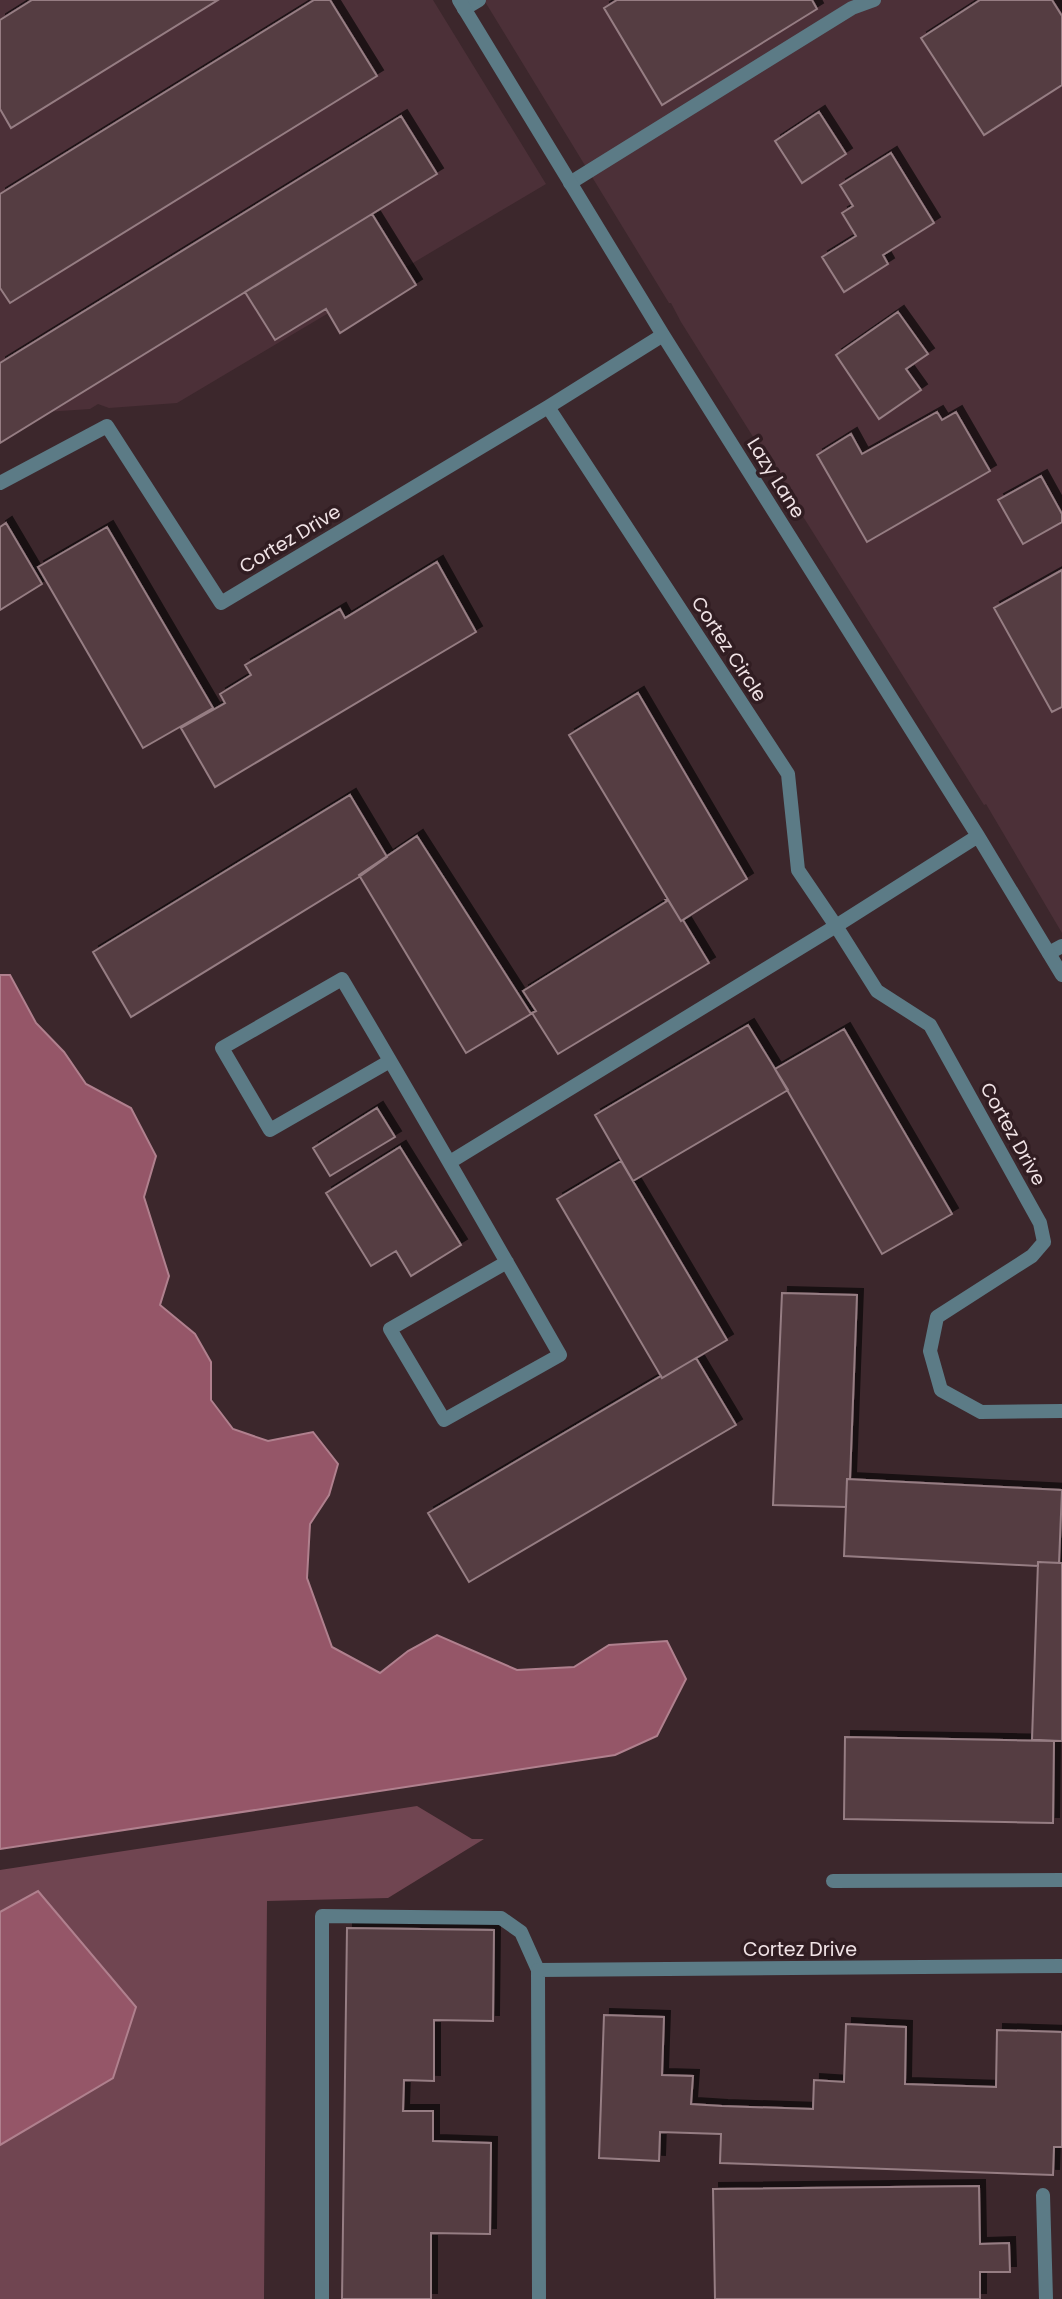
<svg xmlns="http://www.w3.org/2000/svg" width="1062" height="2299" font-family="Poppins,sans-serif">
<defs>
<filter id="shadow"><feDropShadow dx="6" dy="-6" stdDeviation="0" flood-color="#0009"/></filter>
</defs>
<rect width="100%" height="100%" fill="#3c272c"/>
<!-- built -->
<path fill="#4c3038" d="M0,0h433l113,184 -369,219 -68,5 -11,-4 -8,5 -90,6z
M484,0h578v933l-76,-129 -2,1 -303,-483 -10,-19h-2z"/>
<!-- green -->
<path fill="#704551" d="M417,1806l55,33h12l-96,59 -121,3 -3,398h-264v-154l113,-67 -75,-187 -38,21v-42z"/>
<!-- water -->
<path fill="#955668" stroke="#b0808e" stroke-width="2" d="M0,975h10l26,48 28,29 22,32 45,24 25,48 -12,41 25,79 -9,29 35,29 16,28v38l22,29 35,12 45,-9 25,32 -9,31 -19,29 -3,54 25,69 48,26 28,-22 29,-16 80,35 57,-3 35,-22 58,-4 19,38 -29,57 -42,19 -615,94z
M38,1891l98,116 -23,71 -113,67v-233z"/>
<!-- building -->
<path fill="#543e43" stroke="#967d83" stroke-width="2" filter="url(#shadow)" d="M32,0h186l-207,128 -11,-19v-89z
M314,0h16l47,76 -367,227 -10,-15v-94z
M617,0h195l5,9 -155,96 -58,-97z
M980,0h72l10,16v69l-78,50 -63,-97z
M819,112l27,42 -44,29 -27,-42z
M401,116l36,58 -437,269v-80z
M891,153l43,70 -51,32 5,9 -44,28 -22,-35 34,-21 -14,-23 11,-7 -13,-21z
M372,214l44,71 -76,48 -14,-24 -51,31 -30,-48z
M898,312l30,42 -22,15 15,21 -42,29 -43,-64z
M937,412l5,8 14,-8 34,59 -123,71 -50,-87 34,-21 11,20z
M1041,476l21,38v8l-39,22 -25,-44z
M6,523l36,61 -42,26v-83z
M107,527l106,181 -70,40 -105,-181z
M437,562l39,70 -261,155 -34,-59 44,-25 -5,-9 31,-19 -6,-10 95,-56 5,9z
M1062,570v137l-10,5 -58,-104z
M638,693l109,186 -66,42 -112,-186z
M350,795l37,62 -28,20 -228,140 -38,-65z
M417,836l114,178 -65,39 -107,-178z
M666,900h2l13,21 2,-1 26,43 -151,91 -26,-41 4,-2 -13,-20 144,-90z
M748,1025l40,65 -155,91 -38,-66z
M844,1029l108,185 -70,40 -107,-185z
M377,1108l18,29 -65,39 -17,-28z
M400,1147l61,98 -50,31 -15,-25 -25,15 -45,-73z
M621,1161l106,179 -65,38 -105,-179z
M782,1293l75,2 -7,184h-3l-1,28 -73,-2z
M696,1358l40,67 -267,157 -41,-69 233,-137 1,2z
M847,1479l215,11 -3,73 -21,-1v4l-194,-10z
M1038,1562l24,1v178l-30,-1z
M845,1737l209,4 -1,82 -209,-4z
M347,1928l147,2 -1,91 -59,-1v61l-30,-1 -1,31h30v30l58,2 -1,91 -59,-1v66h-89z
M604,2015l60,2 -2,58 31,1 -2,28 31,2 91,3 1,-29 30,2 2,-58 60,3 -1,57 30,1 61,2 1,-57 65,2v115h-8l-1,28 -333,-12 1,-29 -61,-2 -1,29 -60,-3z
M979,2186l1,58 29,-1 1,29h-30v27h-265l-2,-110z"/>
<g fill="none" stroke-linecap="round" stroke-linejoin="round">
<!-- service -->
<path stroke="#5c7b86" stroke-width="14" d="M464,9l15,-9
M570,183l282,-175 22,-8
M1049,953l13,-7
M833,1881l229,-1
M1043,2195l3,104
M322,2299v-383l179,2 20,14 17,38"/>
<!-- minor -->
<path stroke="#5c7b86" stroke-width="14" d="M459,0l204,335 315,501 84,139
M548,407l240,367 10,96 38,56 41,65 53,34 110,198 4,19 -12,14 -95,61 -7,34 11,39 40,22 81,-1
M0,483l107,-57 114,177 327,-196 115,-72
M390,1061l-120,69 -48,-82 120,-69c74,125 146,250 218,376l-116,65 -54,-91 117,-67
M450,1162l386,-236 142,-90
M539,2299l-1,-329 524,-4"/>
</g>
<g text-anchor="middle" dominant-baseline="central" stroke-width="7" stroke-linejoin="round" paint-order="stroke">
<!-- street labels -->
<g font-size="19" fill="#f0e2e5" stroke="#311d22">
<text transform="translate(776 478) rotate(58)">Lazy Lane</text>
<text transform="translate(290 539) rotate(-31)">Cortez Drive</text>
<text transform="translate(729 649) rotate(57)">Cortez Circle</text>
<text transform="translate(1013 1134) rotate(61)">Cortez Drive</text>
<text x="800" y="1949">Cortez Drive</text>
</g>
</g>
</svg>
